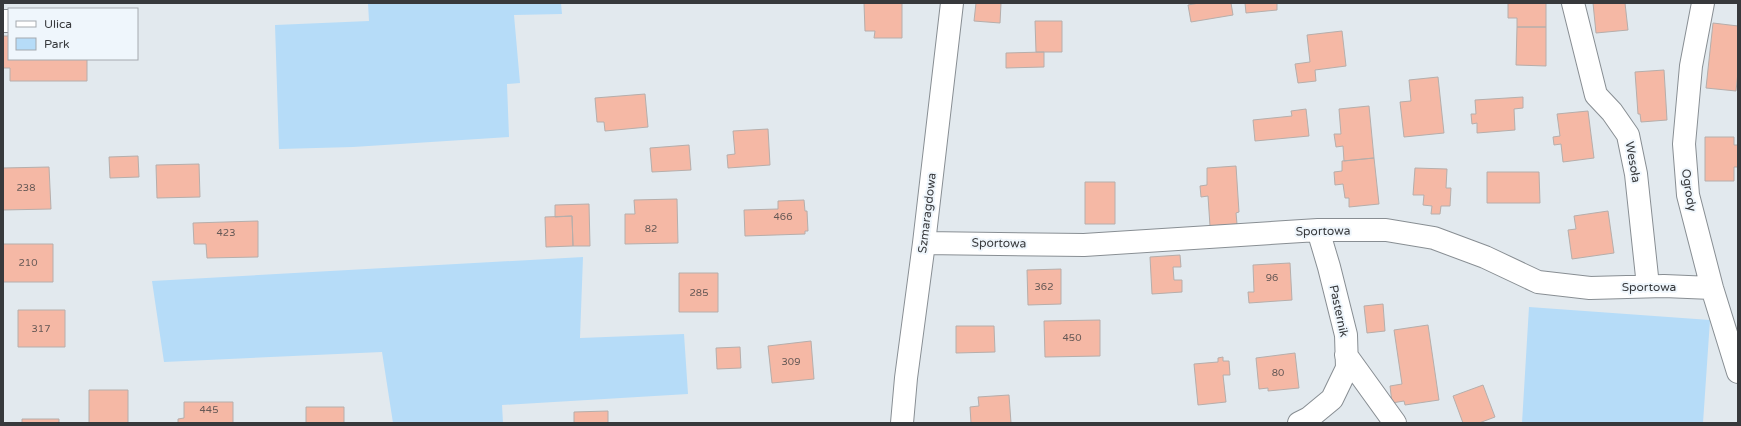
<svg xmlns="http://www.w3.org/2000/svg" width="1741" height="426" font-family="'Varela Round',sans-serif">
<rect width="100%" height="100%" fill="#e2e9ee"/>
<!-- green -->
<path fill="#b6dcf8" d="M368,3h193l1,11 -48,1 6,68 -13,1 2,53 -156,10 -74,2 -4,-124 94,-4z
M583,257l-3,81 104,-4 4,60 -186,11 1,18h-110l-11,-71 -218,10 -12,-81z
M1529,307l181,13 -7,103h-181z"/>
<!-- building -->
<path fill="#f5b8a5" stroke="#b6aeab" d="M864,3h38v35h-28l1,-7h-10z
M976,3h25l-1,20 -26,-2z
M1199,3h32l2,12 -42,7 -3,-17z
M1245,3h32v7l-31,3z
M1508,3h38v24h-29v-9h-9z
M1593,3h32l3,27 -32,3z
M1035,21h27v31h-26z
M1713,23l25,3v46l-2,19 -30,-3z
M1517,27h29v39l-30,-1z
M1342,31l4,35 -31,4 1,11 -18,2 -3,-19 15,-2 -3,-27z
M3,36h6v23h78v22h-77v-13h-7z
M1044,52v15l-38,1v-15z
M1664,70l3,50 -26,2 -1,-8h-2l-3,-42z
M1438,77l6,56 -40,4 -4,-35 11,-1 -2,-21z
M645,94l3,33 -43,4 -1,-9h-7l-2,-24z
M1523,97v11l-9,1 1,21 -38,3v-10l-5,1 -1,-10h5l-1,-14z
M1369,106l5,52 -30,3 -1,-15 -7,1 -2,-13h7l-2,-25z
M1306,109l3,27 -54,5 -2,-21 39,-4 -1,-5z
M1588,111l6,47 -31,4 -2,-18 -7,1 -1,-8 7,-1 -3,-22z
M768,129l2,36 -42,3 -1,-13 8,-1 -2,-23z
M1705,137h29v8h4v22h-4v14h-29z
M689,145l2,25 -39,2 -2,-24z
M138,156l1,21 -29,1 -1,-21z
M1374,158l5,46 -30,3v-9h-4l-2,-14 -8,1 -1,-13 8,-1v-10z
M199,164l1,33 -43,1 -1,-33z
M1236,166l3,46 -3,1 1,11 -27,2 -2,-30 -7,1 -1,-11 7,-1v-17z
M49,167l2,42 -48,1v-42z
M1415,168l32,1 -1,19h5l-1,18h-9l-1,8h-9l1,-8 -9,-1 1,-10h-11z
M1487,172h52l1,31h-53z
M1085,182h30v42h-30z
M677,199l1,44 -53,1v-30h10l-1,-14z
M804,200l1,11h2l1,20h-3v3l-60,2 -1,-26 34,-1v-8z
M589,204l1,42h-17l-1,-30 -17,1v-12z
M1608,211l6,42 -42,6 -4,-29 8,-1 -2,-13z
M572,216l1,30 -27,1 -1,-30z
M258,221v36l-51,1 -1,-14h-12l-1,-21z
M3,244h50v38h-50z
M1180,255l1,12h-8l1,13h8v12l-30,2 -2,-37z
M1290,263l2,37 -43,3 -1,-11h6l-1,-27z
M1061,269v35l-33,1 -1,-35z
M679,273h39v39h-39z
M1383,304l2,27 -18,2 -3,-27z
M18,310h47v37h-47z
M1100,320v36l-55,1 -1,-36z
M1428,325l11,75 -34,5 -1,-4 -12,2 -2,-17 12,-2 -8,-54z
M956,326h38l1,26 -39,1z
M811,341l3,38 -42,4 -4,-37z
M740,347l1,21 -24,1 -1,-21z
M1295,353l4,35 -31,3v-3l-9,1 -3,-31z
M1223,357v4h6l1,14h-7l3,27 -28,3 -4,-41 24,-2v-4z
M1483,385l12,32 -16,6h-16l-10,-27z
M89,390h39v33h-39z
M1009,395l2,28h-40l-1,-16 9,-1 -1,-9z
M184,402h49v21h-55v-4l6,-1z
M306,407h38v16h-38z
M608,411v12h-34v-11z
M22,419h37v4h-37z"/>
<g fill="none" stroke-linecap="round" stroke-linejoin="round">
<defs>
<path id="minor" d="M1573,3l23,92 16,17 16,23 8,39 12,112
M1703,3l-12,63 -7,78 4,51 24,93 26,84
M3,21h6
M924,243l160,2 234,-15h68l48,8 51,19 53,25 52,6 74,-2 48,2
M1346,355l49,68
M902,423l4,-45 18,-135 28,-240
M1299,423l10,-5 23,-19 15,-31 -1,-33 -17,-68 -11,-37"/>
</defs>
<!-- minor casing -->
<use href="#minor" stroke="#888e93" stroke-width="24"/>
<!-- minor -->
<use href="#minor" stroke="#fff" stroke-width="22"/>
</g>
<g text-anchor="middle" dominant-baseline="central" stroke-width="4" stroke-linejoin="round" paint-order="stroke">
<!-- number labels -->
<g font-size="10" fill="#665956">
<text x="26" y="188">238</text>
<text x="783" y="217">466</text>
<text x="651" y="229">82</text>
<text x="226" y="233">423</text>
<text x="28" y="263">210</text>
<text x="1272" y="278">96</text>
<text x="1044" y="287">362</text>
<text x="699" y="293">285</text>
<text x="41" y="329">317</text>
<text x="1072" y="338">450</text>
<text x="791" y="362">309</text>
<text x="1278" y="373">80</text>
<text x="209" y="410">445</text>
</g>
<!-- street labels -->
<g font-size="12" fill="#37393c" stroke="#eff6fc">
<text transform="translate(1633 162) rotate(80)">Wesoła</text>
<text transform="translate(1689 190) rotate(81)">Ogrody</text>
<text transform="translate(927 213) rotate(-83)">Szmaragdowa</text>
<text transform="translate(1323 231) rotate(-1)">Sportowa</text>
<text transform="translate(999 243) rotate(1)">Sportowa</text>
<text x="1649" y="287">Sportowa</text>
<text transform="translate(1339 311) rotate(78)">Pasternik</text>
</g>
</g>
<!-- border -->
<rect width="1741" height="426" fill="none" stroke="#37393c" stroke-width="8"/>
<!-- legend -->
<rect x="8" y="8" width="130" height="52" fill="#eff6fc" stroke="#a5aaaf"/>
<rect x="16" y="21" width="20" height="6" fill="#ffffff" stroke="#a5aaaf"/>
<text x="44" y="28" font-size="12" fill="#37393c">Ulica</text>
<rect x="16" y="38" width="20" height="12" fill="#b6dcf8" stroke="#a5aaaf"/>
<text x="44" y="48" font-size="12" fill="#37393c">Park</text>
</svg>
